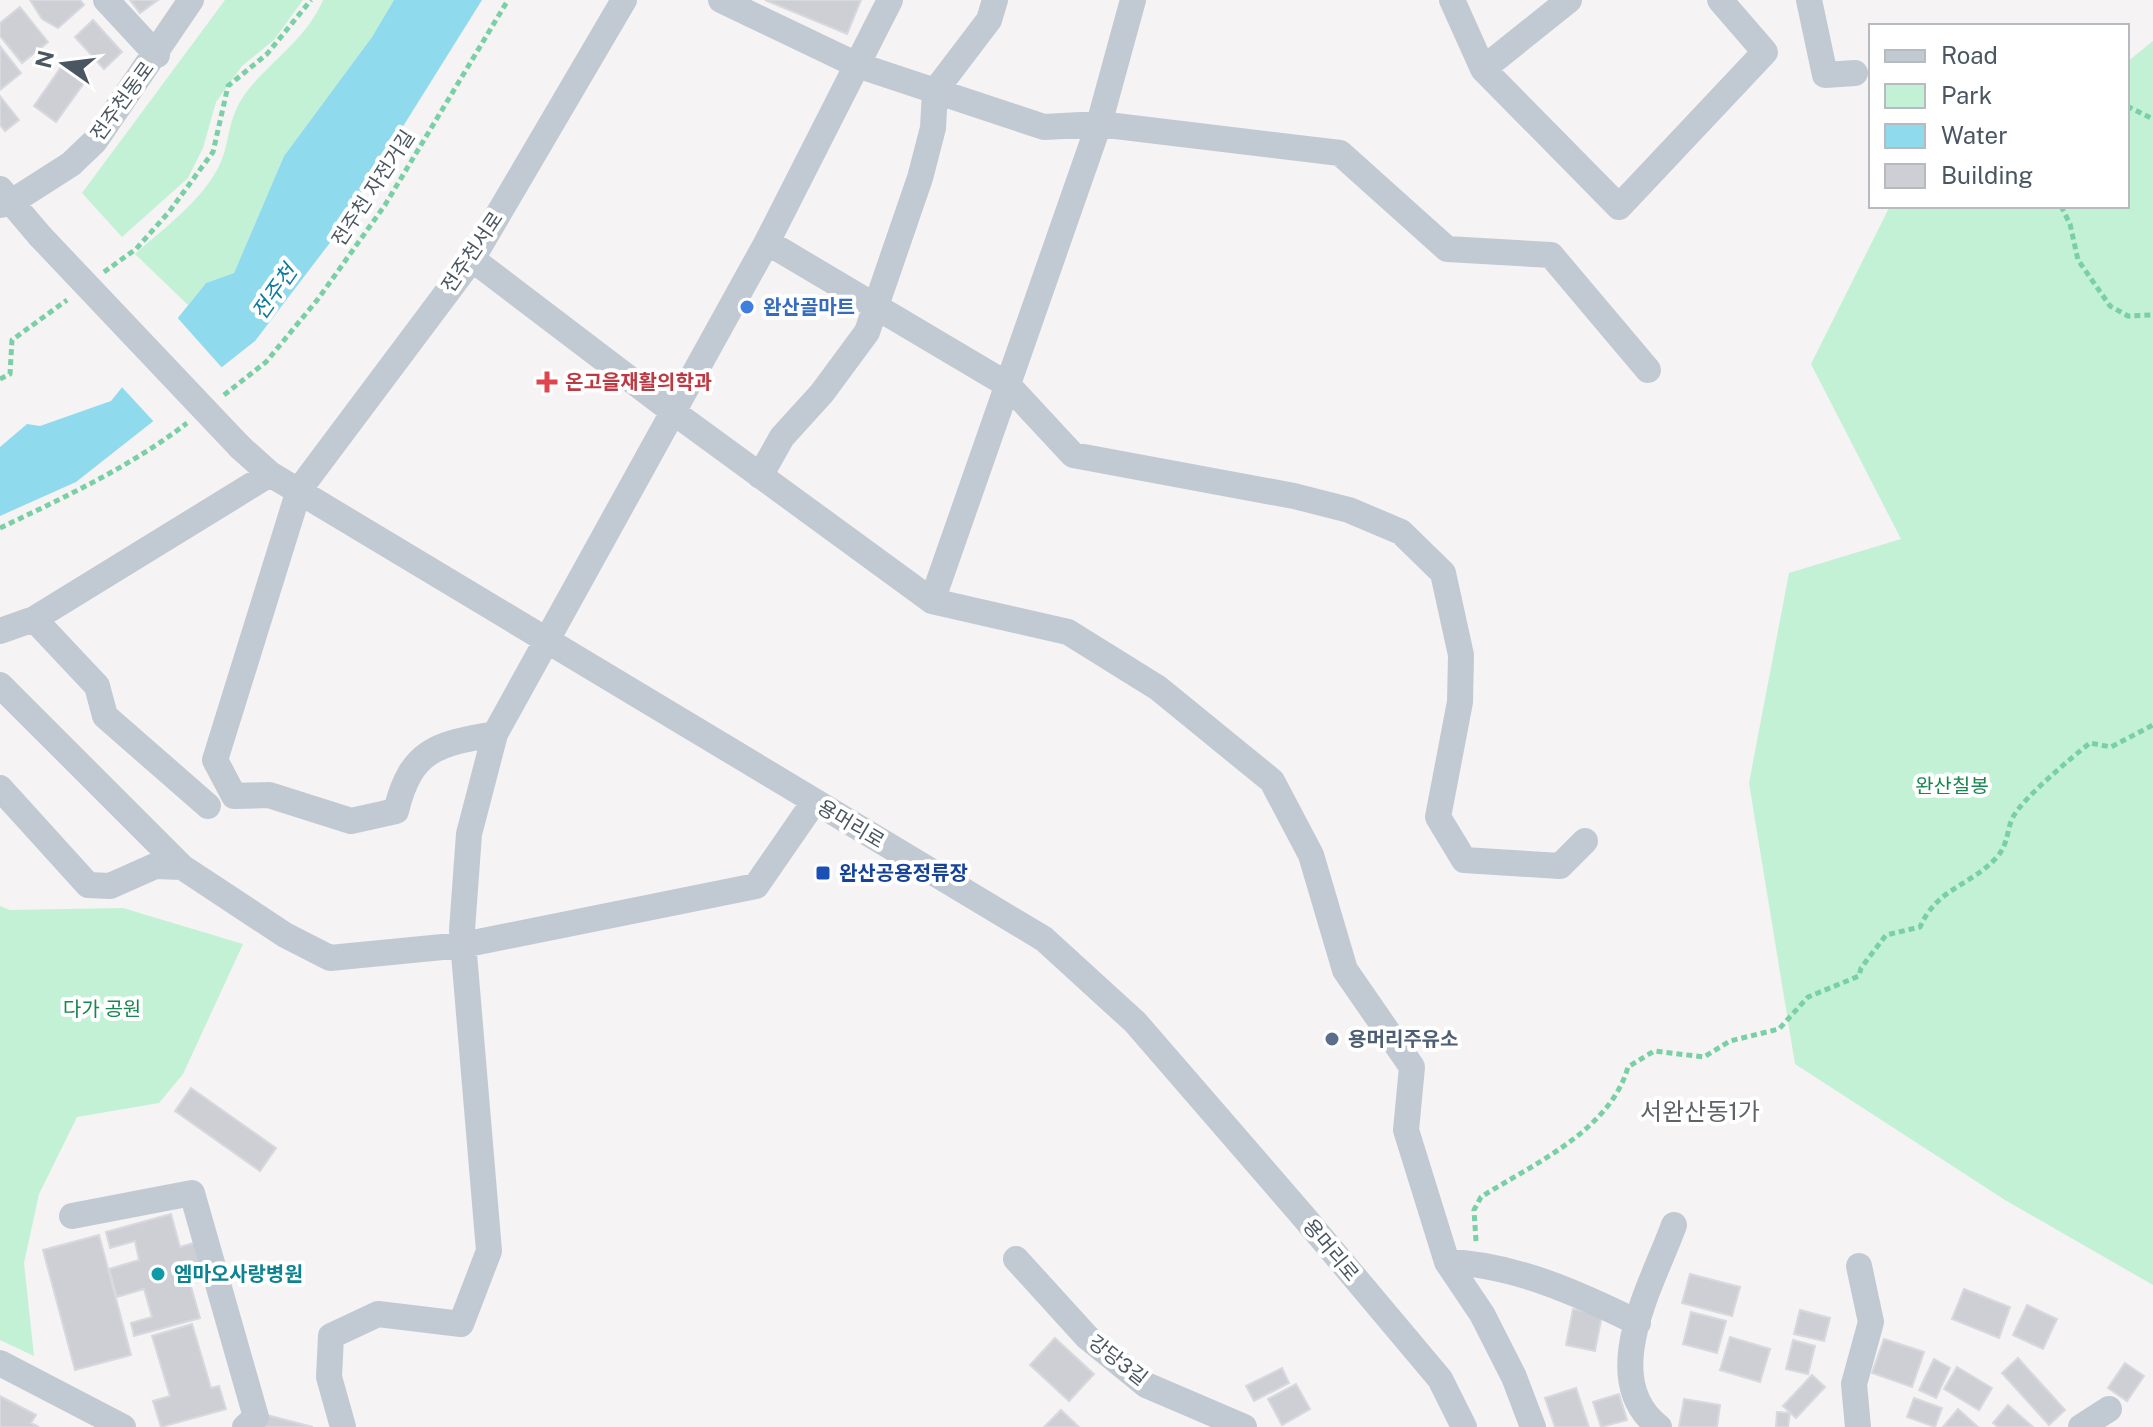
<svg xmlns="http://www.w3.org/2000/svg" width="2153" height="1427" font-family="'Public Sans','Noto Sans KR',sans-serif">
<rect width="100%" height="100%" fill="#f5f3f3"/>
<!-- green -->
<path fill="#c3f1d5" d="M225,0h78l-29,40 -32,26 -26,36 -13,46 -15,30 -66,59 -40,-44z
M323,0h71l-22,37 -88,119 -50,117 -28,10 -18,22 -53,-51c28,-25 64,-51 82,-84 15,-26 7,-49 31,-80 25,-31 59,-52 75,-90z
M2153,41v1244l-148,-85 -210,-136 -46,-281 40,-210 112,-34 -90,-175 79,-158h237v-144z
M0,906l10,4 113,-2 120,36 -60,130 -24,29 -82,14 -38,77 -15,69 10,93 -34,-16z"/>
<!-- water -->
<path fill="#90daee" d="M394,0h88l-150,240 -77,101 -179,141 -76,34v-69l27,-23 13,2 71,-25 95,-118 28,-10 50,-117 88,-119z"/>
<!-- pier -->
<path fill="#f5f3f3" d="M175,315l49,55 -68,54 -37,-40z"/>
<!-- building -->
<path fill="#cdcfd5" stroke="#d7d9de" stroke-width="2" d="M30,0h50l4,5 -26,23 -16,-9z
M130,0h28l-18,13z
M765,0h96l-14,34z
M20,7l28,35 -26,21 -22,-27v-13z
M93,20l29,32 -18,17 -29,-32z
M0,46l21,27 -21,17z
M66,60l23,16 -33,46 -22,-16z
M0,96l19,24 -14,11 -5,-6z
M191,1088l85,60 -16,23 -85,-60z
M171,1214l9,33 17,-5 10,37 -17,4 10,35 -66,18 -3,-13 21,-6 -8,-28 -27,8 -8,-28 30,-9 -4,-19 -25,7 -4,-16z
M99,1235l32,120 -56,15 -32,-120z
M1690,1274l50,13 -8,29 -50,-13z
M1964,1289l46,18 -11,31 -47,-19z
M2027,1305l30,14 -14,30 -30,-14z
M1573,1309l29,6 -7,36 -29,-6z
M1800,1310l30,8 -6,23 -30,-7z
M1691,1312l35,9 -9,32 -34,-9z
M192,1324l19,64 8,-2 7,23 -65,18 -8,-26 17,-5 -18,-60z
M1730,1337l40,12 -10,33 -40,-12z
M1055,1338l39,36 -25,27 -39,-36z
M1884,1339l40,13 -12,35 -40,-14z
M1793,1340l22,6 -7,28 -22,-5z
M2018,1358l47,52 -16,15 -47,-52z
M1934,1359l16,9 -14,30 -17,-8z
M2125,1363l19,13 -17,25 -19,-13z
M1957,1367l35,21 -13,22 -35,-21z
M1282,1368l7,15 -35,18 -8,-15z
M1812,1375l13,12 -29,31 -13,-12z
M1296,1384l14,25 -28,16 -14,-26z
M1576,1388l13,39h-34l-10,-29z
M1619,1394l8,26 -26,7 -8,-25z
M0,1396l36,19 -5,8 8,4h-39z
M1914,1398l28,10 -7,19 -28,-10z
M1684,1399l36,6 -3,22h-38z
M2008,1405l25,22h-35l-5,-4z
M1958,1409l20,18h-35z
M1061,1410l18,17h-35z
M1777,1412l13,1 -2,14h-12z
M263,1414l50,13h-53z"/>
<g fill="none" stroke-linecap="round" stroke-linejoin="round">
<!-- path -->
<path stroke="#7ad0a6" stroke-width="5" stroke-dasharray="6 4" stroke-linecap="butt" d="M2127,106l26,13
M2061,206l9,18 8,36 32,46 18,10 25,-1
M104,272l32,-23 33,-37 44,-60 15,-66 39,-32 44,-54
M0,379l10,-5 2,-34 55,-40
M224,395l42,-33 52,-63 67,-94 123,-205
M0,528c65,-31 130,-61 187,-105
M1476,1241l-2,-31 7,-13c52,-33 129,-66 147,-130l26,-16 50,6 26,-16 49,-12 29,-32 51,-21 2,-8 25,-33 34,-8c18,-40 51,-41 77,-70 12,-14 9,-26 16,-40 10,-19 59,-60 77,-74l21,4 42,-22"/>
<!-- minor -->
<path stroke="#c1cad2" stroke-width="26" d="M106,0l51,55
M721,0l136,65 187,62 55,-3 34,-124
M1452,0l31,69 136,138 146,-155 -45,-52
M1809,0l16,75 30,-2
M1483,69l86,-69
M0,189l40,47
M0,205l10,-2 61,-39 24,-23 96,-141
M767,242l241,143 65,70 221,41 55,14 52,22 42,41 18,82 -1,47 -22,115 26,43 96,6 25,-25
M472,259l200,152 260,190 167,-477 241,29 107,96 104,6 97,115
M240,447l30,27 774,465 91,83 168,194 137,163 24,48
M760,476l22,-39 40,-44 45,-61 53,-154 13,-50 2,-37 54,-71 6,-20
M932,601l136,31 90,56 114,93 39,74 34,115 67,97 -6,63 41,132 35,52 32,63 19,50
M34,619l63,67 8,30 103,90
M0,631l34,-12 236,-145
M0,685l182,182
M495,734c-58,10 -84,15 -99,77l-45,10 -82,-26 -35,1 -19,-36 84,-270 173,-231 152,-259
M0,788l88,97 22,1 45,-20 27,1 103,68 45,23 133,-13 293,-59 58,-84
M72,1216l120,-23 64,224 -11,10
M1016,1259l71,78 59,48 98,42
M1447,1262c66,2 133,32 191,61
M0,1363l123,64
M343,1427l-14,-50 2,-41 47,-22 83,10 28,-73 -27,-321 7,-96 26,-100 272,-492 123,-242
M1659,1427c-63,-48 -6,-144 15,-202
M1858,1427l-4,-43 17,-62 -12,-56
M2081,1427l28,-18"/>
<!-- minor-bridge -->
<path stroke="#c1cad2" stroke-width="26" d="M40,236l200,211"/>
</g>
<!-- markers -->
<circle fill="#3f7fe0" stroke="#fff" stroke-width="3" cx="747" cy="307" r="8"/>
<path fill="#e0444e" stroke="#fff" stroke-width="3" d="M543 370h8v8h8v8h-8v8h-8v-8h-8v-8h8z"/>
<rect fill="#1a4fb4" stroke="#fff" stroke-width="3" x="815" y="865" width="16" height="16" rx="4"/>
<circle fill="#5c6f8a" stroke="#fff" stroke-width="3" cx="1332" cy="1039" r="8"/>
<circle fill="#0f9aa8" stroke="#fff" stroke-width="3" cx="158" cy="1274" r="8"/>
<g text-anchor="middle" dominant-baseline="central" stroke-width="8" stroke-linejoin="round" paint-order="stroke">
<!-- street labels -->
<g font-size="20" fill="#4a5661" stroke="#fff">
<text transform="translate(122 101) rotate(-54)">전주천동로</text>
<text transform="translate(373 188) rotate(-57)">전주천 자전거길</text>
<text transform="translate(472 252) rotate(-56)">전주천서로</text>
<text transform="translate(851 824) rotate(31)">용머리로</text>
<text transform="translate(1331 1250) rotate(50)">용머리로</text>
<text transform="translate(1118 1360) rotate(38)">강당3길</text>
</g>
<!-- shop labels -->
<g font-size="20" font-weight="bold" fill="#366cbe" stroke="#fff" text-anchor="start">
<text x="763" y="307">완산골마트</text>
</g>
<!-- health labels -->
<g font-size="20" font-weight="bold" fill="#be3a42" stroke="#fff" text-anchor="start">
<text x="565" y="382">온고을재활의학과</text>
</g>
<!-- park labels -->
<g font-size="20" fill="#17864f" stroke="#fff">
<text x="1952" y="786">완산칠봉</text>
<text x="102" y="1009">다가 공원</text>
</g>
<!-- transit labels -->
<g font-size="20" font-weight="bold" fill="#164399" stroke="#fff" text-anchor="start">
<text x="839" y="873">완산공용정류장</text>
</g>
<!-- service labels -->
<g font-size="20" font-weight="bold" fill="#4e5e75" stroke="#fff" text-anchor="start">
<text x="1348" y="1039">용머리주유소</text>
</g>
<!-- culture labels -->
<g font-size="20" font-weight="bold" fill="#0d838f" stroke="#fff" text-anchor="start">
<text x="174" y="1274">엠마오사랑병원</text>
</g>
<!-- water labels -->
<g font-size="22" font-style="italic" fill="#0c7c9b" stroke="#fff">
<text transform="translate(274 292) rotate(-55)">전주천</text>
</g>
<!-- quarter labels -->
<g font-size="24" fill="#5f6368" stroke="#fff">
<text x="1700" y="1111">서완산동1가</text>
</g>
</g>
<!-- legend -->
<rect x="1869" y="24" width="260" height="184" fill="#ffffff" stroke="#b7bbc0" stroke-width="2"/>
<rect x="1885" y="50" width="40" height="12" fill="#c1cad2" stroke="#b7bbc0" stroke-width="2"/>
<text x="1941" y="64" font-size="24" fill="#4a5661">Road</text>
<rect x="1885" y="84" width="40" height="24" fill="#c3f1d5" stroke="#b7bbc0" stroke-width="2"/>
<text x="1941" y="104" font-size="24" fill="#4a5661">Park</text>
<rect x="1885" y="124" width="40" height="24" fill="#90daee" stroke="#b7bbc0" stroke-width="2"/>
<text x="1941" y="144" font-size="24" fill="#4a5661">Water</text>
<rect x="1885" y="164" width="40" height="24" fill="#cdcfd5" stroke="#b7bbc0" stroke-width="2"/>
<text x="1941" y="184" font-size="24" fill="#4a5661">Building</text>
<!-- north arrow -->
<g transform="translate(64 64) rotate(284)" stroke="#ffffff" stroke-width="6" paint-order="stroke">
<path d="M0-6L14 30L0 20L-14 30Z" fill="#4a5661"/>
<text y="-12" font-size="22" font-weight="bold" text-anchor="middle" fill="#4a5661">N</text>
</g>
</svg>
